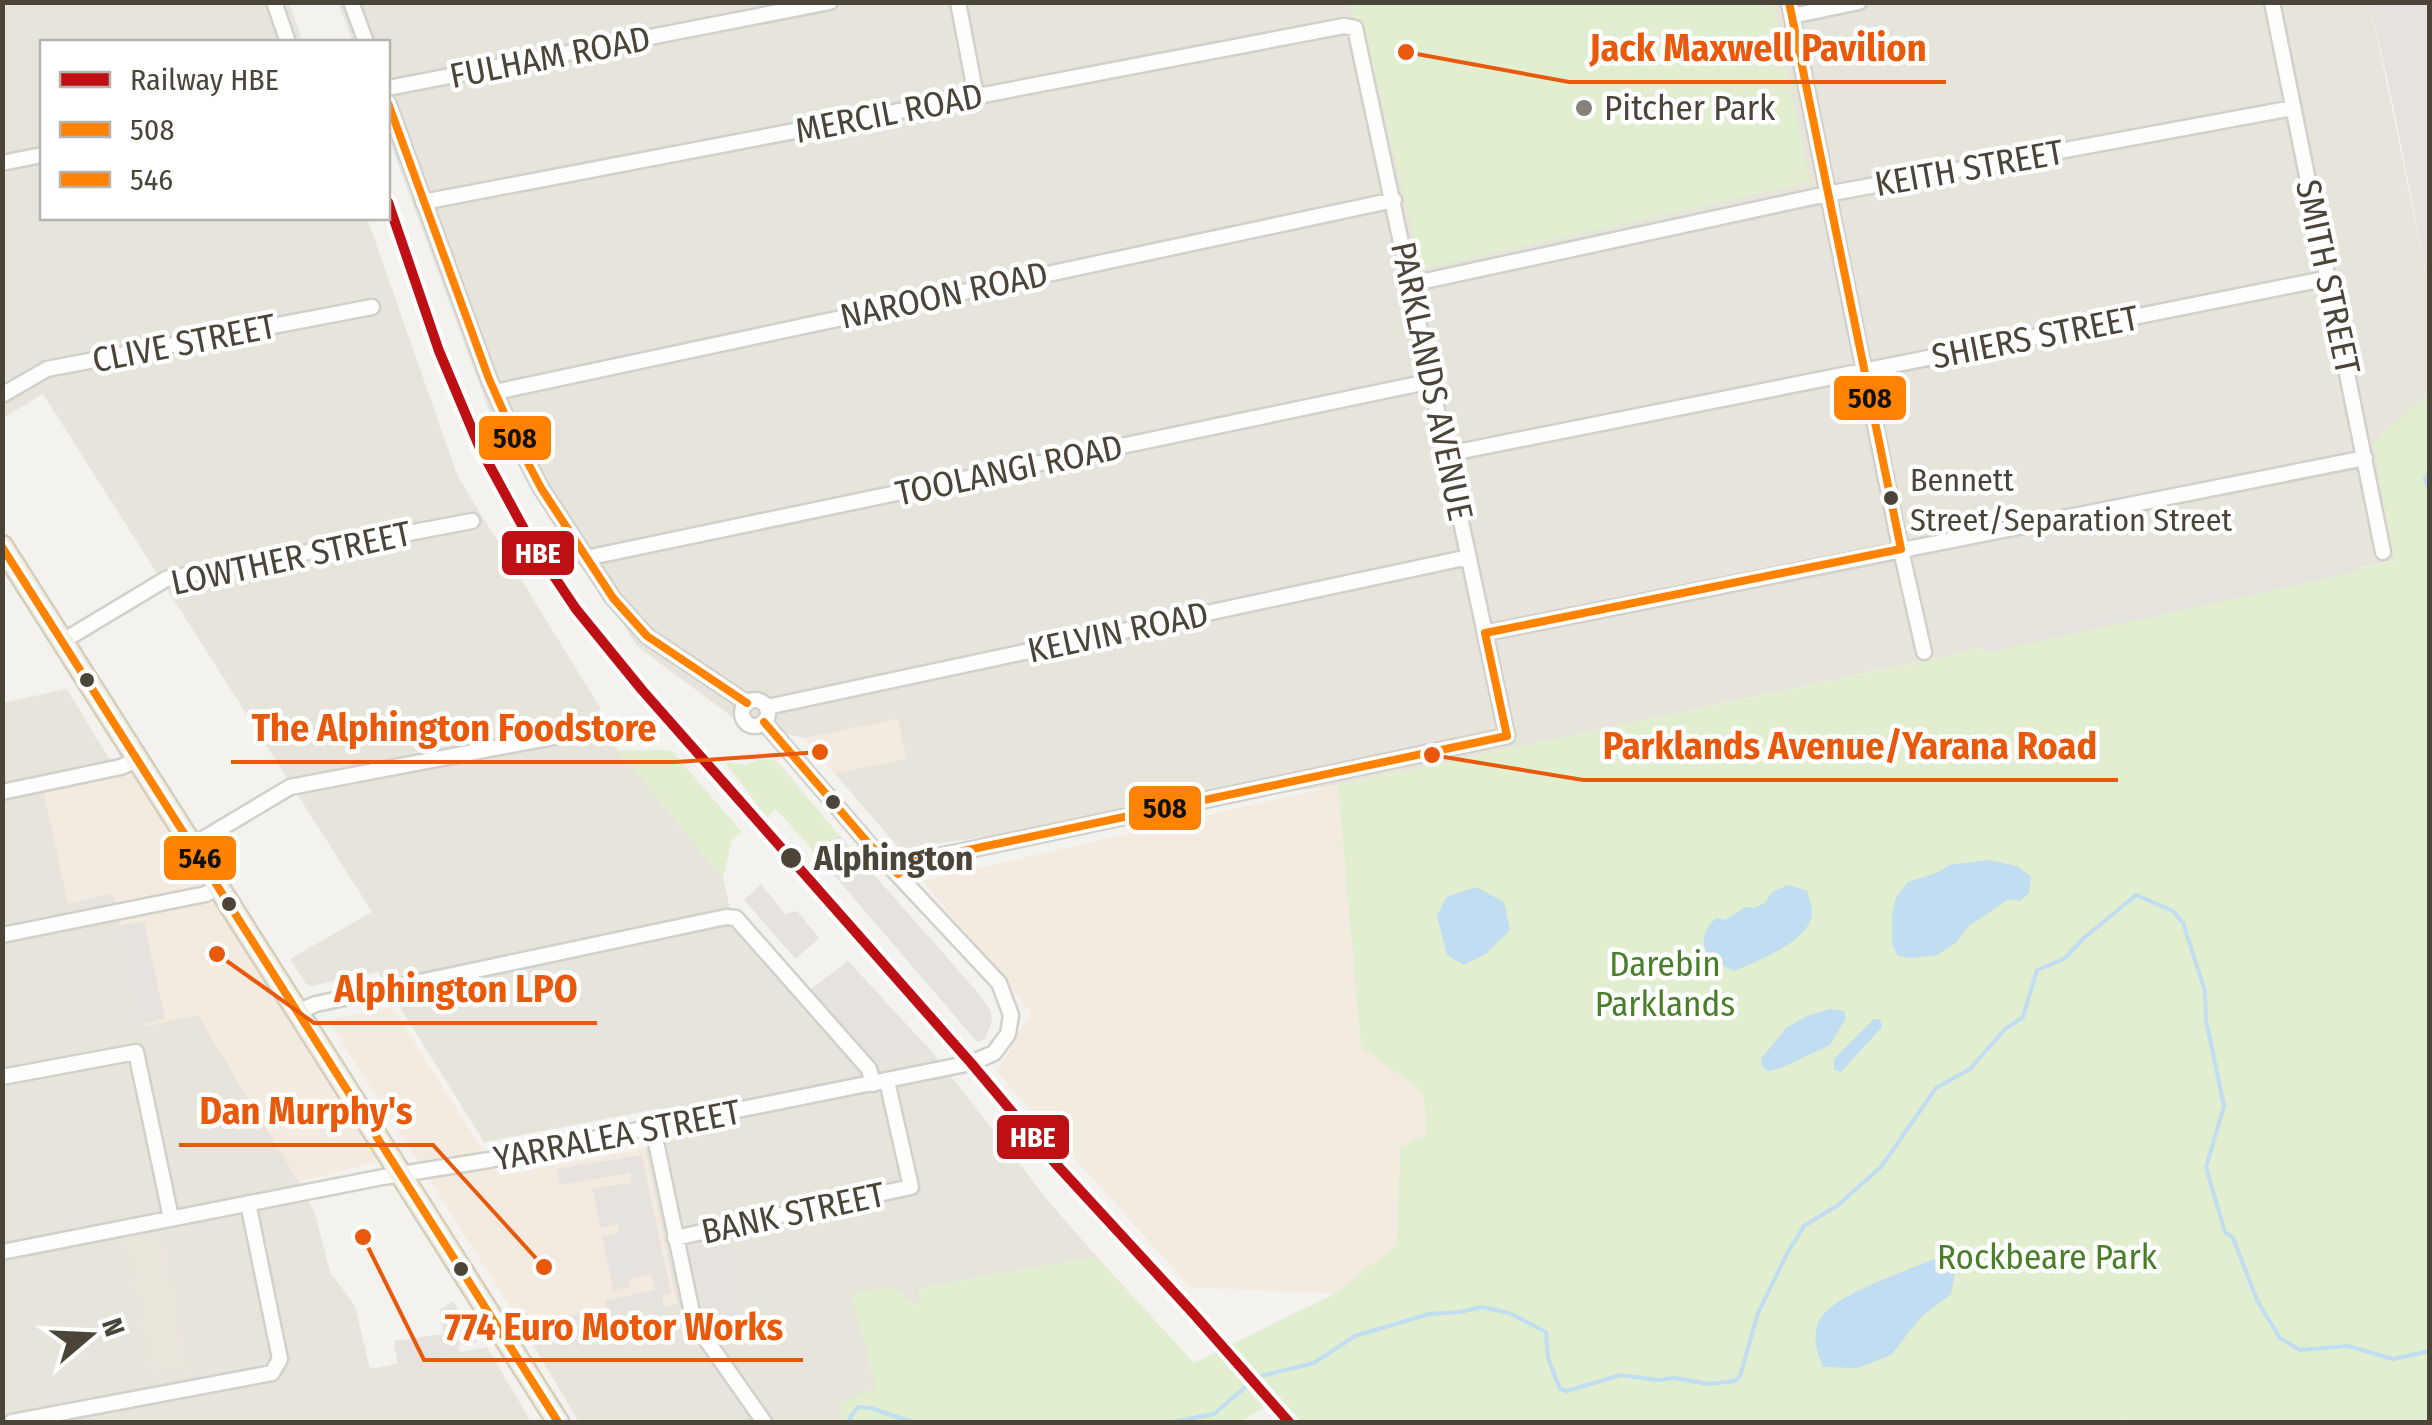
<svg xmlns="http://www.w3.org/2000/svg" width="2432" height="1425" font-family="'Fira Sans Condensed',sans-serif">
<rect width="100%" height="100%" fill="#f4f2ee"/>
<!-- residential -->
<path fill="#e7e4dc" d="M2,3h287l14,39h-261v176h325l91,259 141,229 19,44 105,128 11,49 64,72 59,77 75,-24 117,150 48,55 -145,25 -33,7 3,16 -11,-3 -19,-15 -39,11 24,92 -37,25 1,7h-262l-57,-96 79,-18 6,9 70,-13 -32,-156 24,-6 -7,-34 -178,34 -106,-170 -67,14 -5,-2 -16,-25 82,-47 -329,-518 -40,24z
M338,3h2032l59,284v266l-1091,232 -438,64 -96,-111 -65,-16 -102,-76 -149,-238 -100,-271v-95h-35z
M67,689l41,68 26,16 -90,20 25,110 44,-10 31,133 54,-11 101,167 16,31 15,59 25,34 15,63 117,-22 44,75h-528l-1,-719z"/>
<!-- commercial -->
<path fill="#f3ebdf" d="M898,719l8,40 -72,15 -30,-36z
M134,773l243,389 -78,20 -101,-167 -54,11 -31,-133 -45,10 -24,-110z
M1338,785l23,262 62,45 4,42 -27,14 -3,97 -63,49 -144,-7 -193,-215 34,-59 -108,-132z
M392,1007l107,169 146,-28 32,156 -70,14 -7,-10 -78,18 -194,-306z"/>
<!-- industrial -->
<path fill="#e6e2de" d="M2370,3h59v284l-36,-183z
M848,961l84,91 -75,24 -59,-77z"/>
<!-- education -->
<path fill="#eae5da" d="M163,1232l27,137 -37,7 -27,-137z"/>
<!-- green -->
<path fill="#e1eecf" d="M1350,3h423l37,179 -389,87 -58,-245 -10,-7z
M2429,392v1030h-299l-3,-3 -21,3h-810l-18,-22 -39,22h-398l-1,-17 6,-5 31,-11 -25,-91 3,-1 -1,-5 38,-5 19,15 10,3 -2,-16 33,-7 145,-25 97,106 140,-69 63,-49 3,-97 27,-14 -4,-42 -62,-45 -23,-262 1056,-224 -21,-118z
M618,750h53l71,82 -10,7 -9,39z
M763,758l15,4 61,73 -22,20 -41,-46 -9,8 -42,-55 21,3z"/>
<!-- parking -->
<path fill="#e6e3df" d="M2358,563l2,8 -375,82 -2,-10z
M839,835l141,160 11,17 1,10 -8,18 -7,2 -160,-187z
M761,884l24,30 12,-3 22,27 -23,21 -52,-59z
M144,921l21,98 -27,6 -20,-99z
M642,1155l29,138 -9,3 2,11 -56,10 -3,-16 50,-12 -4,-15 -22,5 1,8 -17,3 -11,-54 17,-3 -1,-7 -1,-2 -16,4 -9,-40 40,-5 -2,-10 -70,12 -3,-16z
M730,1239l15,74 -39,8 -16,-74z
M453,1301l24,42 -19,2 3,8 -63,13 -4,-25 50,-7 -5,-24z"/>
<!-- water -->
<path fill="#c0ddf1" d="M1988,860l29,6 14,11 -2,16 -9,8 -11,-2 -40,27 -12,16 -20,13 -26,3 -13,-2 -6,-12v-30l4,-16 12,-16 31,-10 10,-7z
M1789,885l18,6c2,8 6,16 5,24 -5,28 -54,45 -78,56 -7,-4 -18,-8 -24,-14 -12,-12 -5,-29 6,-39l9,2 20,-13 10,1 10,-5 8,-12z
M1476,887l28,15 6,28 -23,23 -23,12 -17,-10 -10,-39 9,-19z
M1829,1009l15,2 2,7 -16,27 -49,23 -13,3 -6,-5 -1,-7 25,-31 19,-11z
M1874,1019h6l2,8 -41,45 -7,-2v-11z
M1950,1252l7,9 -6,33 -30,23 -30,38 -33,13 -35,-1c-6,-14 -11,-30 -4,-46 13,-28 101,-54 131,-69z"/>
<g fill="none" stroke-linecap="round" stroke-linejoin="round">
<!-- stream -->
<path stroke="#c0ddf1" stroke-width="4" d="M2430,470l-5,9 5,13
M849,1422l2,-6 7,-9 12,1 43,14
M1172,1422l42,-8 43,-37 57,-14 41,-27 74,-22 31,-2 22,-5 27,6 37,19 2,26 12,31 7,2 54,-16 36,5 18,-2 34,6 26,-3 5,-5 18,-63 29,-59 17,-28 34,-21 43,-38 55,-79 34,-19 35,-40 18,-12 14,-47 27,-11 20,-21 52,-43 37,16 10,12 22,68 1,29 18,86 -18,61 19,65 8,6 24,62 23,38 20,12 48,-4 45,13 37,-8"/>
<defs>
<path id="street" d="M274,2l14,40
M351,2l15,40
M958,2l18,94
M1789,2l109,535 26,115
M2272,2l111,550
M1792,16l67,-14
M388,88l442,-86
M388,103l101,276 28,63 24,46 72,110 34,38 100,67
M2,163l40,-8
M423,202l921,-176 11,2 152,708 -591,125 -18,13
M1411,284l416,-90 466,-86
M495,392l899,-192
M2,395l45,-26 325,-62
M1447,454l882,-176
M586,558l846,-177
M1485,633l880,-175
M63,641l103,-62 306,-58
M742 713a13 13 0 1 1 26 0a13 13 0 1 1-26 0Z
M767,707l702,-150
M2,792l119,-25 18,-8
M193,845l97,-58 289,-55
M2,935l204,-41 13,-7
M299,1011l17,-7 410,-87 10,1 133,151 4,15
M2,1077l134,-25 35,166
M653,1128l41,194 70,100
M675,1238l236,-51 -24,-106
M2,1252l381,-75 106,-17 482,-97 23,-10 14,-19 3,-19 -12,-32 -130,-139 -105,-122
M12,1422l260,-49 8,-14 -32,-156"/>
<path id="primary" d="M2,546l556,876"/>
</defs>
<!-- street casing -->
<use href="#street" stroke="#d2d0cb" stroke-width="19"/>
<!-- primary casing -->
<use href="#primary" stroke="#d6cebb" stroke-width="25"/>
<!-- street -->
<use href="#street" stroke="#fdfdfc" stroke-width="14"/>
<!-- primary -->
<use href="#primary" stroke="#f2efe6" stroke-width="20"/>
<defs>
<path id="bus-1" d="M388,103l101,276 28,63 24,46 72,110 34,38 100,67
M764,722l105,122 29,30 18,-13 591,-125 -22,-103 416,-84 -112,-547"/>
<path id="bus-2" d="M2,547l556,875"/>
</defs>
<!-- bus-1 casing -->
<use href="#bus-1" stroke="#fff" stroke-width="15"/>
<!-- bus-2 casing -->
<use href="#bus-2" stroke="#fff" stroke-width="15"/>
<!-- bus-1 -->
<use href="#bus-1" stroke="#ff8200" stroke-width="8"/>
<!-- bus-2 -->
<use href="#bus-2" stroke="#ff8200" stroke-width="8"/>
<defs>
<path id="rail-1" d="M388,202l51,149 40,95 52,96 45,67 66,81 329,373 84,100 137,149 97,110"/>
</defs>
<!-- rail-1 casing -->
<use href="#rail-1" stroke="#fff" stroke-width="18"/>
<!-- rail-1 -->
<use href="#rail-1" stroke="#be1014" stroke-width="10"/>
</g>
<!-- markers -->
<circle fill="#868178" stroke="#fff" stroke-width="4" cx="1584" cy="108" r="10"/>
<g fill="#4b4439" stroke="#fff" stroke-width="4">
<circle cx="1891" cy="498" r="9"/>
<circle cx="87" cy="680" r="9"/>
<circle cx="833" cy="802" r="9"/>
<circle cx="791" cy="858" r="12"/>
<circle cx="229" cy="904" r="9"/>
<circle cx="461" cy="1269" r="9"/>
</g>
<g text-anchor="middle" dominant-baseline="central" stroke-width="9" stroke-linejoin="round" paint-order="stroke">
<!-- bus labels -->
<g font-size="32" fill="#4b4439" stroke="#fff" text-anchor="start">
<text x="1910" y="480">Bennett<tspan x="1910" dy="40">Street/Separation Street</tspan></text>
</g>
<!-- street labels -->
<g font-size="35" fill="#4b4439" stroke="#fff">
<text transform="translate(550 57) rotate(-11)">FULHAM ROAD</text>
<text transform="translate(889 113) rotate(-11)">MERCIL ROAD</text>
<text transform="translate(1969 168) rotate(-10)">KEITH STREET</text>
<text transform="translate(2328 277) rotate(78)">SMITH STREET</text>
<text transform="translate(944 295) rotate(-12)">NAROON ROAD</text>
<text transform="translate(2035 337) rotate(-11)">SHIERS STREET</text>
<text transform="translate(184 343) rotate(-11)">CLIVE STREET</text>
<text transform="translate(1432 381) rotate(78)">PARKLANDS AVENUE</text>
<text transform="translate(1009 470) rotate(-12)">TOOLANGI ROAD</text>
<text transform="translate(291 558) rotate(-12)">LOWTHER STREET</text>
<text transform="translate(1118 632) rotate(-12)">KELVIN ROAD</text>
<text transform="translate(617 1135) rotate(-11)">YARRALEA STREET</text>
<text transform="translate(793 1213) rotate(-12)">BANK STREET</text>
</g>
<!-- poi labels -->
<g font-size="35" fill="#4b4439" stroke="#fff" text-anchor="start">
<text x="1604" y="108">Pitcher Park</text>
</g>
<!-- stop labels -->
<g font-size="35" font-weight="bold" fill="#4b4439" stroke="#fff" text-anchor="start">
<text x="814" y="858">Alphington</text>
</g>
<!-- park labels -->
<g font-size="35" fill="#4a7f2a" stroke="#fff">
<text x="1665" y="964">Darebin<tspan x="1665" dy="40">Parklands</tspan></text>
<text x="2047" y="1257">Rockbeare Park</text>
</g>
</g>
<!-- callouts -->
<path fill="none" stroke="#e8590c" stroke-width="4" d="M1406 52L1569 82H1946M820 752L676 762H231M1432 755L1583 780H2118M217 954L314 1023H597M544 1267L433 1145H179M363 1237L424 1360H803"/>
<g fill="#e8590c" stroke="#fff" stroke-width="4">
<circle cx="1406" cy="52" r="10"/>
<circle cx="820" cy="752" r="10"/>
<circle cx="1432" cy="755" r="10"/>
<circle cx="217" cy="954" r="10"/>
<circle cx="544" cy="1267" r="10"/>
<circle cx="363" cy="1237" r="10"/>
</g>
<g font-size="38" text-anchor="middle" font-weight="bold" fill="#e8590c" stroke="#fff" stroke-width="9" stroke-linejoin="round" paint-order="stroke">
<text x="1758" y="61">Jack Maxwell Pavilion</text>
<text x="454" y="741">The Alphington Foodstore</text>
<text x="1850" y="759">Parklands Avenue/Yarana Road</text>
<text x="456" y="1002">Alphington LPO</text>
<text x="306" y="1124">Dan Murphy's</text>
<text x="614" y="1340">774 Euro Motor Works</text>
</g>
<g stroke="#fff" stroke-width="4">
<rect x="1832" y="374" width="76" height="48" rx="10" fill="#ff8200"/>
<rect x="477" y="414" width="76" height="48" rx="10" fill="#ff8200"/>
<rect x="500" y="529" width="76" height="48" rx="10" fill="#be1014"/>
<rect x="1127" y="784" width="76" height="48" rx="10" fill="#ff8200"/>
<rect x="162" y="834" width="76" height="48" rx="10" fill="#ff8200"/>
<rect x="995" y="1113" width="76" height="48" rx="10" fill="#be1014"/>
</g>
<g font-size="28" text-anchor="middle" font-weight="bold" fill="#fff">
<text x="538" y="563">HBE</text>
<text x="1033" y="1147">HBE</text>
</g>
<g font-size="28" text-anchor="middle" font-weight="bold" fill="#111">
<text x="1870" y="408">508</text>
<text x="515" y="448">508</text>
<text x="1165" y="818">508</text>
<text x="200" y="868">546</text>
</g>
<!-- border -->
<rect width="2432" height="1425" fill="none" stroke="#4b4439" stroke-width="10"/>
<!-- legend -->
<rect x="40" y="40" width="350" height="180" fill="#ffffff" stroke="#b7b4b0" stroke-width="2.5"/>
<rect x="60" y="72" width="50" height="15" fill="#be1014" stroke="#b7b4b0" stroke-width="2.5"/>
<text x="130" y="90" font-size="30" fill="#4b4439">Railway HBE</text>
<rect x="60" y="122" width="50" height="15" fill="#ff8200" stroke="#b7b4b0" stroke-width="2.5"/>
<text x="130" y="140" font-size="30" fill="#4b4439">508</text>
<rect x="60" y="172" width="50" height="15" fill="#ff8200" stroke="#b7b4b0" stroke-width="2.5"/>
<text x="130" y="190" font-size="30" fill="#4b4439">546</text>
<!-- north arrow -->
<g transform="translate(90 1335) rotate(71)" stroke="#ffffff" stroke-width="8" paint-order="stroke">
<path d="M0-8L18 38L0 25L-18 38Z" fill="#4b4439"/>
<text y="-15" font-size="28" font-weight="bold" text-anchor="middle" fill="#4b4439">N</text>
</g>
</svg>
